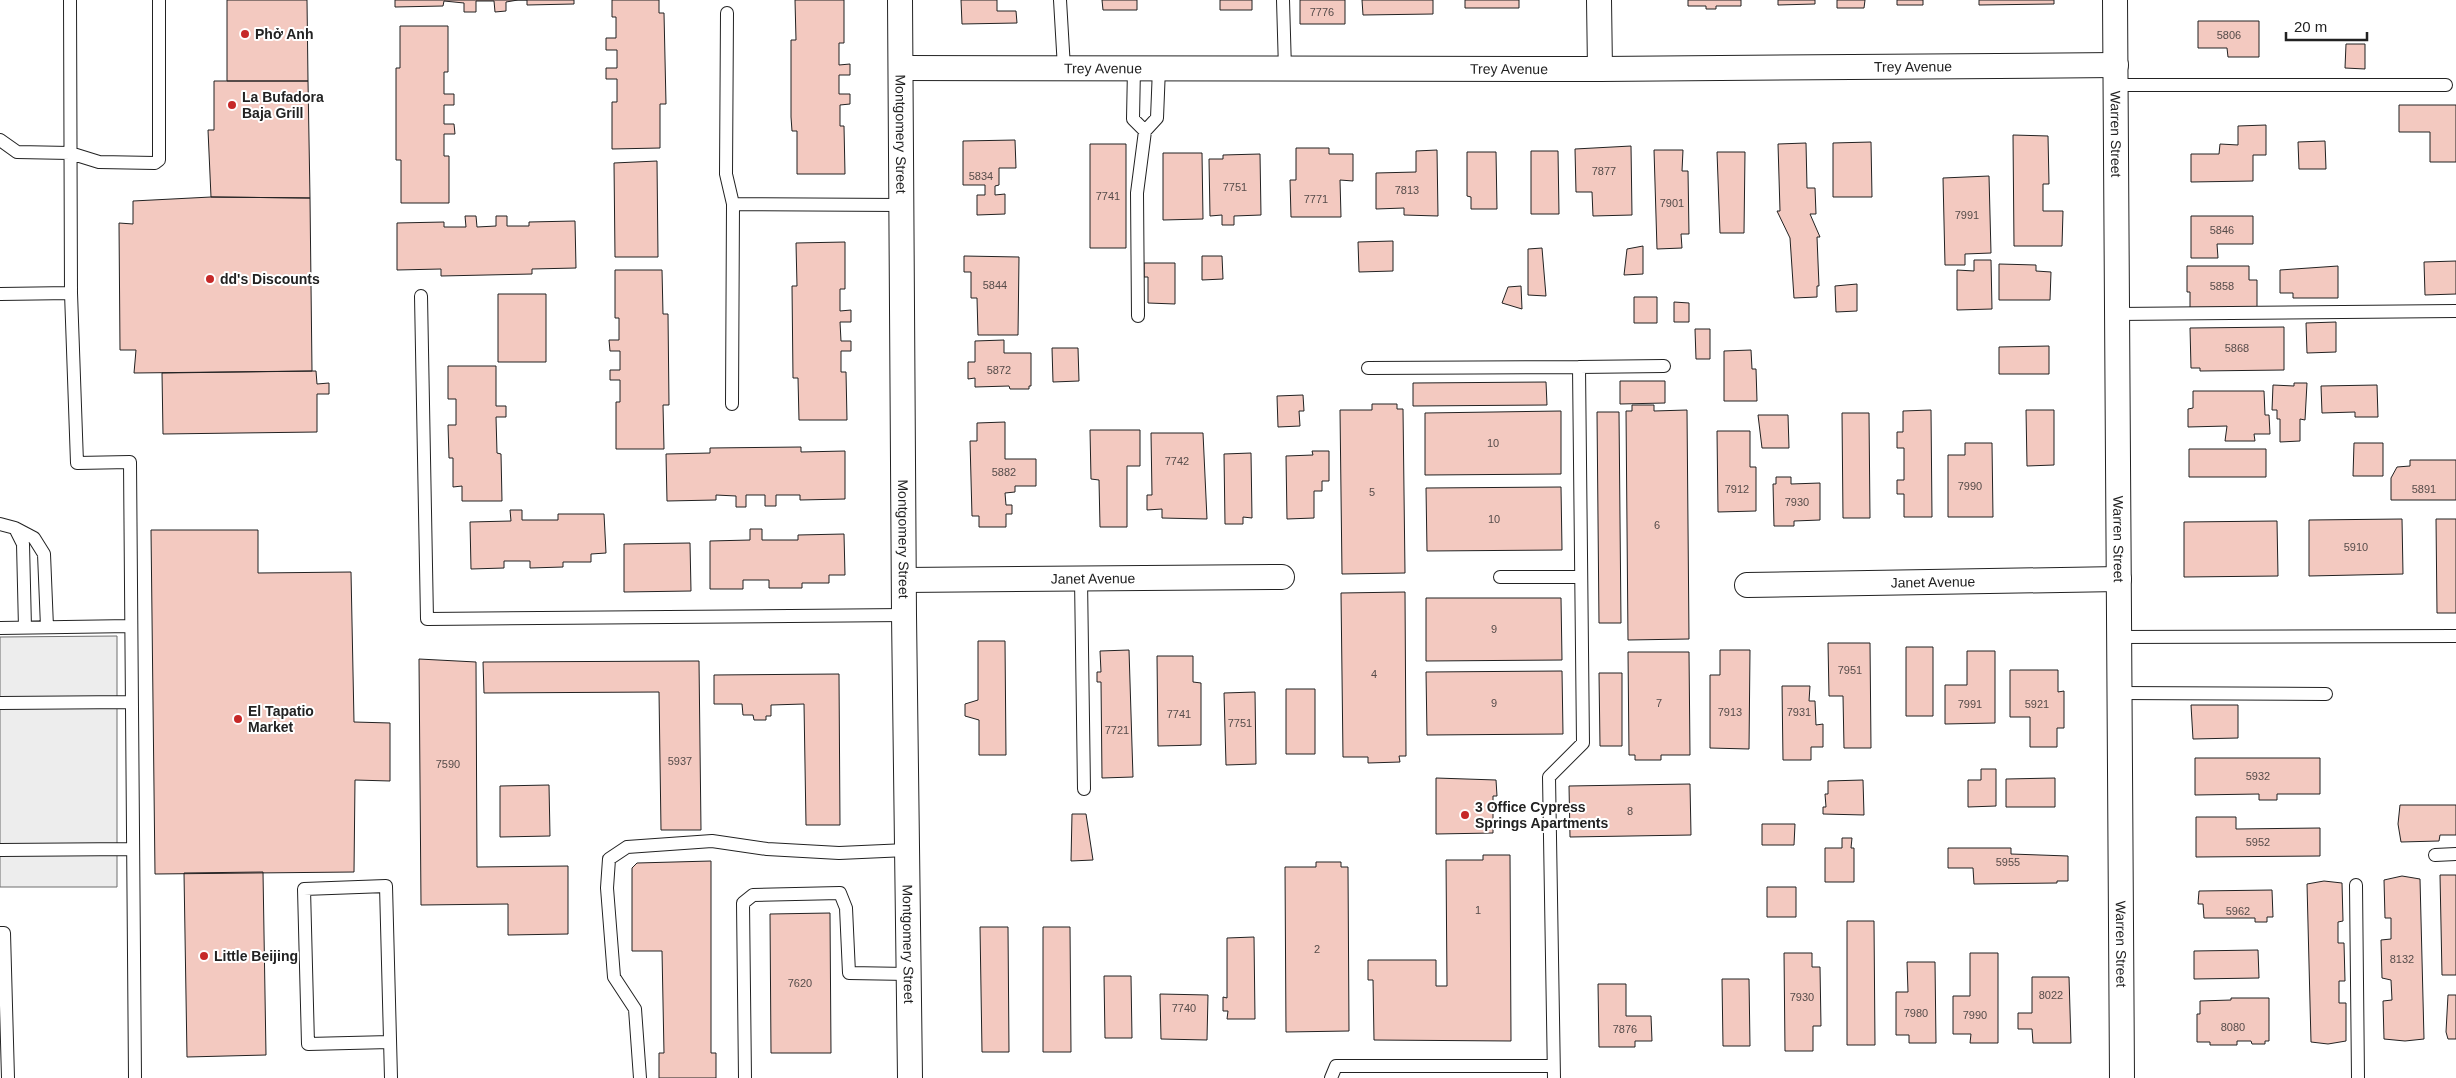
<svg xmlns="http://www.w3.org/2000/svg" width="2456" height="1078" font-family="Arial,sans-serif">
<rect width="100%" height="100%" fill="#fff"/>
<!-- parking -->
<path fill="#ededed" stroke="#6f6f6f" d="M117,636v251h-117v-250z"/>
<!-- building -->
<path fill="#f3c9c0" stroke="#222" d="M227,0h80l1,81h-81z
M395,0h179v4l-47,1v-5h-9l-12,2v9l-11,1 -1,-11h-18v11h-12v-9l-20,-2 -1,5 -48,1z
M612,0h47v13h5l2,91h-6v44l-48,1v-47h5v-23h-11v-11h11v-18h-11v-12h10v-21h-4z
M795,0h49v43h-5v22l11,-1v11h-11v19h11v10l-10,1v21h4l1,48h-48v-43h-5l-1,-14v-77h5z
M961,0h36v11h19l1,12 -55,1z
M1102,0h35v10h-34z
M1220,0h32v10h-32z
M1300,0h45v24h-45z
M1362,0h71v14l-70,1z
M1465,0h54v8h-54z
M1688,0h53v6h-25v3h-10v-3h-18z
M1778,0h37v4l-37,1z
M1837,0h28l-1,8h-27z
M1897,0h26v5h-26z
M1979,0h75v4l-75,1z
M2198,21h61v36h-31l-1,-9h-29z
M400,26h48v46h-4v22h10v11h-10v19h10l1,10h-11v22h5v47h-48v-43h-5v-92h4z
M2346,44h19v25l-20,-1z
M214,81h94l2,117 -99,-1 -3,-67h6z
M2399,105h57v57h-26v-30h-31z
M2266,125v30h-13v26l-62,1v-28h28l1,-10 18,1v-19z
M2013,135l35,1 1,48h-6v27h20l-1,35h-48z
M1015,140l1,28h-17v17l-4,1v9l10,-1v20l-28,1v-20h8v-10h-22v-44z
M2325,141l1,28h-27l-1,-27z
M1871,142l1,55h-39v-54z
M1806,143l1,45h8l1,26h-6l10,23h-3l2,49h-2v11l-23,1 -4,-60 -13,-27h3l-2,-67z
M1090,144h36v104h-36z
M1631,146l1,69 -39,1 -1,-24h-16l-1,-43z
M1296,148h33v6h24v27l-13,-1 1,37h-50l-1,-37h6z
M1437,150l1,66 -34,-1v-7l-28,1v-36l40,-1v-21z
M1654,150h29l-1,21h6l1,63h-8l1,14 -25,1z
M1531,151h27l1,63h-28z
M1467,152h29l1,57h-26v-12l-4,-1z
M1717,152h28l-1,81h-24z
M1163,153h39l1,66 -40,1z
M1260,154l1,61 -27,1v9h-12v-10l-12,1 -1,-57h14v-4z
M657,161l1,96h-43l-1,-94z
M1989,176l2,77 -26,1v11h-20l-2,-87z
M211,197l99,1 2,173 -178,2 2,-23h-16l-1,-127 14,1v-23z
M465,216h11l1,11 19,-1v-10h11v10h22v-4l46,-1 1,47 -44,1v5l-91,2v-7l-44,1v-47l47,-1v5h22z
M2191,216h62v28h-36l1,14h-27z
M1393,241v30l-34,1 -1,-30z
M845,242v47h-5v22l11,-1v12h-11l1,19h10v10h-10v21h5l1,48h-48l-1,-42h-5l-1,-92h5l-1,-43z
M1643,246v28l-19,1 3,-26z
M1542,248l4,48 -18,-1v-46z
M964,256l55,1 -1,78h-40l-1,-37h-6v-26h-7z
M1202,256h20l1,23 -21,1z
M1974,260h17l1,49 -35,1v-40l17,1z
M2456,261v33l-31,1 -1,-33z
M1144,263h31v41l-27,-1v-26h-4z
M1999,264l37,1v6l15,1 -1,28h-51z
M2187,266h62v14h8v28l-67,1v-17h-3z
M2338,266v32h-45v-5h-13v-23z
M615,270h47l1,44h5l1,91h-6l1,44h-48v-47h4v-22h-10v-10h10v-19h-10l-1,-11h10v-22h-4z
M1857,284v27l-21,1 -1,-26z
M1521,286l1,23 -20,-6 6,-16z
M498,294h48v68h-48z
M1634,297h23v26h-23z
M1674,302l15,1v19h-15z
M2336,322v30l-29,1 -1,-30z
M2284,327v43l-84,1v-3h-9l-1,-40z
M1695,329h15v30h-14z
M1004,340v13h27v33h-2v3h-19l-1,-3 -34,1v-9l-7,1v-17h7v-21z
M2049,346v28h-50v-27z
M1052,348h26l1,33 -26,1z
M1751,350l1,19h4l1,32h-33v-50z
M448,366h48v40h10v11h-10l1,36 4,1 1,47h-40v-15l-9,1v-29h-4l-1,-33h8v-26h-8z
M316,371l1,13 12,-1v11h-12v38l-154,2 -1,-61z
M1620,381h45v22l-45,1z
M1546,382l1,23 -134,1v-23z
M2294,383h13l-2,37 -5,-1v22l-20,1v-23h-3v-9h-5l1,-25 21,1z
M2377,385l1,32h-23v-5l-33,1 -1,-27z
M2193,391h71l1,24h4l1,19h-16l1,7h-30l2,-15 -39,1v-18l5,-1z
M1303,395l1,16h-5l1,15 -22,1 -1,-31z
M1372,404h25v5h6l2,164 -63,1 -2,-164h32z
M1632,405h22v6l33,-1 2,229 -61,1 -2,-229h6z
M1931,410l1,107h-28v-23h-7v-14h7v-32h-7v-16h6v-21z
M2026,410h28v55l-27,1z
M1561,411v63l-136,1v-62z
M1597,412h22l2,211h-22z
M1842,413h27l1,105h-27z
M1758,415h30l1,33h-27z
M1005,422v37h31v27h-21v6l-10,1 1,12h6v9h-6v13h-27v-11h-7l-2,-75h7v-18z
M1090,430h50v36h-13v61h-27l-1,-47 -8,-1z
M1717,431h33v36h6v44l-38,1z
M1151,433h52l4,86 -45,-1v-9l-15,1v-15h5z
M1965,443h27l1,74h-45v-62h17z
M2354,443h29v33h-30z
M801,447v5l44,-1v48l-45,1v-5h-24v11h-11v-11h-19v12h-10v-11l-20,-1v5l-49,1 -1,-47 44,-1v-5z
M2189,449h77v28h-77z
M1312,451h17v30h-7v10h-8v27l-27,1 -1,-63 27,-1z
M1251,453l1,65 -9,-1v7h-18l-1,-70z
M2410,460h46v40h-65v-22l6,-11 13,-1z
M1776,477h15v7l29,-1v37l-26,1v5h-20l-1,-42h3z
M1561,487l1,63 -135,1 -1,-63z
M510,510h12v10h36v-6h46l2,39 -15,1v8h-28v5l-33,1v-7h-26v7l-33,1 -1,-47 41,-1z
M2402,519l1,55 -94,2v-56z
M2436,519h20v94h-19z
M2277,521l1,55 -94,1v-55z
M750,529h12v11h36v-5l46,-1 1,41h-16v8h-27v5h-33v-8h-26v9h-33v-48l40,-1z
M151,530h107v43l93,-1 3,150 36,1v58l-35,-1 -1,92 -199,2z
M690,543l1,48 -67,1v-48z
M1405,592l1,164h-7l1,6 -32,1v-6h-25l-2,-164z
M1426,598h135l1,62 -136,1z
M978,641h27l1,114h-27v-35l-14,-4v-12l13,-4z
M1828,643h42l1,105h-27l-1,-52h-14z
M1906,647h27v69h-27z
M1129,650l4,127 -31,1 -1,-96h-4v-10h4l-1,-21z
M1720,650h30l-1,99 -39,-1v-73h10z
M1967,651h28v72l-50,1v-39h22z
M1628,652h61l1,103h-29v5h-26v-5h-6z
M1157,656h36v26l8,1v62l-43,1z
M419,659l57,3 1,205 91,-1v68l-60,1v-31l-87,1z
M699,661l2,169h-40l-2,-138 -175,1 -1,-31z
M2010,670h48v22l6,-1v37h-7v19h-27v-30h-20z
M1562,671l1,63 -136,1 -1,-63z
M1599,673h23v73h-22z
M839,674l1,151h-34l-2,-121 -33,1v11h-5v4h-12l-1,-5h-10l-1,-11h-28v-29z
M1782,686h28l-1,15h6l1,24 7,-1v23h-12v13h-28z
M1286,689h29v65h-29z
M1255,692l1,72 -30,1 -2,-72z
M2191,705h47v33l-45,1z
M2195,758h125v36h-43v6h-18v-6l-64,1z
M1981,769h15v37l-28,1v-27h13z
M1436,778l60,2 1,16h-4v37l-57,1z
M2055,778v29h-49v-28z
M1863,780l1,35 -41,-1v-7h3l-1,-13h3v-13z
M1690,784l1,51 -121,2 -1,-51z
M549,785l1,51 -50,1v-51z
M2400,805h56v30h-16l-1,6 -38,1 -3,-18z
M1072,814h14l7,46 -22,1z
M2196,817h40v12l84,-1v28l-124,1z
M1762,824h33l-1,21h-32z
M1842,838h10l-1,10h3v34h-29v-34h17z
M1948,848h63v6l57,2v25h-11v2l-83,1 -1,-16h-25z
M1483,855h27l1,186 -137,-1 -1,-60h-5v-20h68v26h11l-1,-126h37z
M711,861v192h5v25h-57v-25h5l-2,-102h-30v-83l5,-5z
M1316,862h25v5h7l1,164 -63,1 -1,-165h31z
M263,872l3,183 -79,2 -3,-184z
M2440,875h16v100h-14z
M2402,876l18,3 4,160 -19,2 -21,-2 -1,-38 9,-1 -1,-20 -9,-2 -1,-38 10,-1v-21h-6l-1,-38z
M2324,881l18,2 1,38 -5,1v21h6l1,38h-6v22h7v38l-18,3 -17,-2 -4,-158z
M1767,887h29v30h-29z
M2272,890l1,27h-6v5h-12v-4h-51l-1,-14h-5l1,-13z
M830,913l1,140h-60l-1,-139z
M1847,921h27l1,124h-28z
M980,927h28l1,125h-27z
M1043,927h27l1,125h-28z
M1254,937l1,82h-28l1,-8h-5v-14l4,1v-60z
M2258,950l1,28 -65,1v-28z
M1784,953h28v14h8l1,59h-8v25h-28z
M1970,953h28v90h-28l1,-9h-18v-38h17z
M1907,962h28l1,81h-27v-8h-13v-43h12z
M1104,976h27l1,62h-27z
M2032,977h37l2,66h-38l-1,-14h-14v-16h14z
M1722,979h27l1,67h-27z
M1598,984h28v32h25l1,25h-17v6h-36z
M1160,994l48,1 -1,45 -46,-1z
M2448,995h8v44h-8l-2,-7z
M2231,998h38v43h-4v3h-13l-1,-3h-14v4h-27v-3h-13v-28h3v-13l31,-1z"/>
<g fill="none" stroke-linecap="round" stroke-linejoin="round">
<defs>
<path id="service" d="M1060,0l4,68
M1283,0l2,69
M727,13l-1,161 7,30 168,1
M1134,68l-1,51 12,12 12,-13 2,-50
M2116,85h330
M0,140l17,12 53,1 29,9 56,1 4,-3v-160
M71,293l6,170 53,-1 5,616
M0,294l71,-1 -1,-293
M421,296l6,323 477,-4
M2117,314l339,-3
M1138,316l-1,-123 8,-62
M1579,367l85,-1
M1368,368l211,-1 4,376 -34,34 5,301
M732,404l1,-200
M0,524l15,4 8,16 2,84
M15,528l19,10 10,16 3,73
M1500,577h81
M1081,579l3,210
M0,628l131,-2
M2119,637l337,-1
M2119,693l207,1
M0,703l132,-1
M0,850l133,-1
M2435,855l21,-1
M2356,885l2,193
M0,933h4l4,145
M390,1042l-82,2 -4,-155 82,-3 5,192
M640,1078l-5,-69 -21,-32 -7,-89 2,-29 18,-12 85,-6 55,8 72,4 68,-3
M745,1078l-2,-175 10,-8 87,-2 6,15 3,65 59,1
M1331,1078l5,-12h217"/>
<g id="minor">
<path id="s1" d="M900,0l4,615 6,463"/>
<path d="M1599,0l1,69"/>
<path id="s2" d="M2115,0l7,1078"/>
<path id="s3" d="M901,68l699,1 516,-4"/>
<path id="s4" d="M904,580l378,-3"/>
<path id="s5" d="M1747,585l372,-6"/>
</g>
</defs>
<!-- service casing -->
<use href="#service" stroke="#222" stroke-width="14"/>
<!-- minor casing -->
<use href="#minor" stroke="#222" stroke-width="26"/>
<!-- service -->
<use href="#service" stroke="#fff" stroke-width="12"/>
<!-- minor -->
<use href="#minor" stroke="#fff" stroke-width="24"/>
</g>
<!-- markers -->
<g fill="#c62828" stroke="#fff" stroke-width="2">
<circle cx="245" cy="34" r="5"/>
<circle cx="232" cy="105" r="5"/>
<circle cx="210" cy="279" r="5"/>
<circle cx="238" cy="719" r="5"/>
<circle cx="1465" cy="815" r="5"/>
<circle cx="204" cy="956" r="5"/>
</g>
<g text-anchor="middle" dominant-baseline="central" stroke-width="4" stroke-linejoin="round" paint-order="stroke">
<!-- number labels -->
<g font-size="11" fill="#564c4a">
<text x="1322" y="12">7776</text>
<text x="2229" y="35">5806</text>
<text x="1604" y="171">7877</text>
<text x="981" y="176">5834</text>
<text x="1235" y="187">7751</text>
<text x="1407" y="190">7813</text>
<text x="1108" y="196">7741</text>
<text x="1316" y="199">7771</text>
<text x="1672" y="203">7901</text>
<text x="1967" y="215">7991</text>
<text x="2222" y="230">5846</text>
<text x="995" y="285">5844</text>
<text x="2222" y="286">5858</text>
<text x="2237" y="348">5868</text>
<text x="999" y="370">5872</text>
<text x="1493" y="443">10</text>
<text x="1177" y="461">7742</text>
<text x="1004" y="472">5882</text>
<text x="1970" y="486">7990</text>
<text x="1737" y="489">7912</text>
<text x="2424" y="489">5891</text>
<text x="1372" y="492">5</text>
<text x="1797" y="502">7930</text>
<text x="1494" y="519">10</text>
<text x="1657" y="525">6</text>
<text x="2356" y="547">5910</text>
<text x="1494" y="629">9</text>
<text x="1850" y="670">7951</text>
<text x="1374" y="674">4</text>
<text x="1494" y="703">9</text>
<text x="1659" y="703">7</text>
<text x="1970" y="704">7991</text>
<text x="2037" y="704">5921</text>
<text x="1730" y="712">7913</text>
<text x="1799" y="712">7931</text>
<text x="1179" y="714">7741</text>
<text x="1240" y="723">7751</text>
<text x="1117" y="730">7721</text>
<text x="680" y="761">5937</text>
<text x="448" y="764">7590</text>
<text x="2258" y="776">5932</text>
<text x="1630" y="811">8</text>
<text x="2258" y="842">5952</text>
<text x="2008" y="862">5955</text>
<text x="1478" y="910">1</text>
<text x="2238" y="911">5962</text>
<text x="1317" y="949">2</text>
<text x="2402" y="959">8132</text>
<text x="800" y="983">7620</text>
<text x="2051" y="995">8022</text>
<text x="1802" y="997">7930</text>
<text x="1184" y="1008">7740</text>
<text x="1916" y="1013">7980</text>
<text x="1975" y="1015">7990</text>
<text x="2233" y="1027">8080</text>
<text x="1625" y="1029">7876</text>
</g>
<!-- poi labels -->
<g font-size="14" font-weight="bold" fill="#222" stroke="#fff" text-anchor="start">
<text x="255" y="34">Phở Anh</text>
<text x="242" y="97">La Bufadora<tspan x="242" dy="16">Baja Grill</tspan></text>
<text x="220" y="279">dd's Discounts</text>
<text x="248" y="711">El Tapatio<tspan x="248" dy="16">Market</tspan></text>
<text x="1475" y="807">3 Office Cypress<tspan x="1475" dy="16">Springs Apartments</tspan></text>
<text x="214" y="956">Little Beijing</text>
</g>
<!-- street labels -->
<g font-size="14" fill="#222" stroke="#fff">
<text stroke="none"><textPath href="#s3" startOffset="1012">Trey Avenue</textPath></text>
<text stroke="none"><textPath href="#s3" startOffset="202">Trey Avenue</textPath></text>
<text stroke="none"><textPath href="#s3" startOffset="608">Trey Avenue</textPath></text>
<text stroke="none"><textPath href="#s1" startOffset="134">Montgomery Street</textPath></text>
<text stroke="none"><textPath href="#s2" startOffset="134">Warren Street</textPath></text>
<text stroke="none"><textPath href="#s1" startOffset="539">Montgomery Street</textPath></text>
<text stroke="none"><textPath href="#s2" startOffset="539">Warren Street</textPath></text>
<text stroke="none"><textPath href="#s4" startOffset="189">Janet Avenue</textPath></text>
<text stroke="none"><textPath href="#s5" startOffset="186">Janet Avenue</textPath></text>
<text stroke="none"><textPath href="#s1" startOffset="944">Montgomery Street</textPath></text>
<text stroke="none"><textPath href="#s2" startOffset="944">Warren Street</textPath></text>
</g>
</g>
<!-- scale -->
<path d="M2286 32v8h81v-8" fill="none" stroke="#222222" stroke-width="2.5"/>
<text x="2294" y="32" font-size="15" fill="#222222" stroke="#ffffff" stroke-width="4" paint-order="stroke">20 m</text>
</svg>
